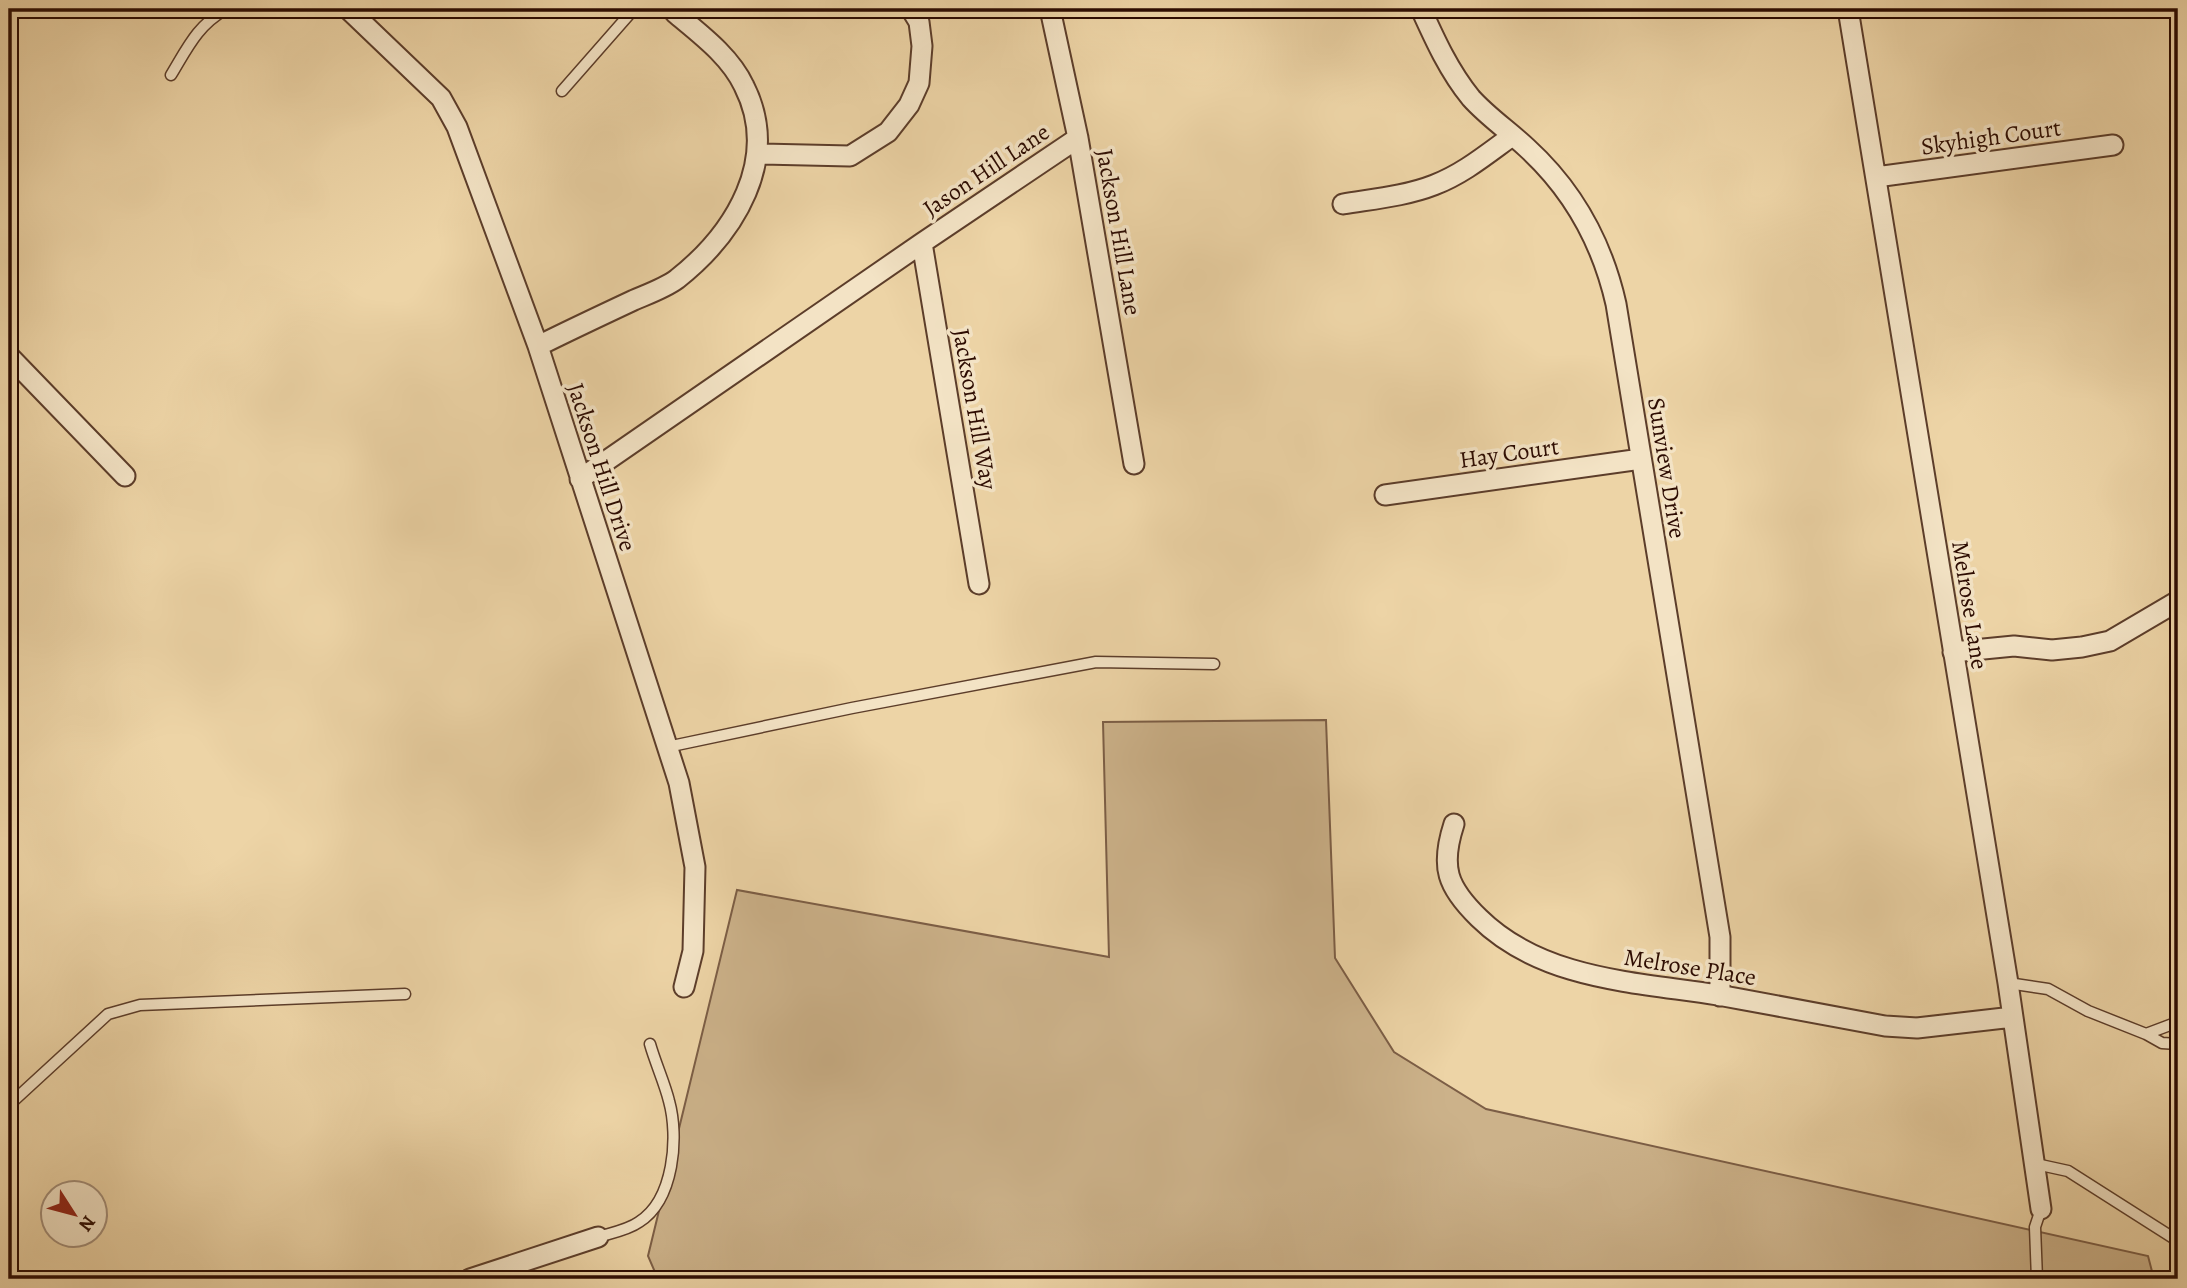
<svg xmlns="http://www.w3.org/2000/svg" width="2187" height="1288" font-family="Alegreya,serif">
<rect width="100%" height="100%" fill="#edd4a6"/>
<filter id="stains"><feTurbulence type="fractalNoise" baseFrequency=".00286" numOctaves="4"/><feColorMatrix values="0 0 0 0 .2 0 0 0 0 .09 0 0 0 0 .02 0 0 0 .5 -.17"/></filter>
<radialGradient id="worn" r=".72"><stop offset=".6" stop-color="#630" stop-opacity="0"/><stop offset="1" stop-color="#630" stop-opacity=".3"/></radialGradient>
<!-- green -->
<path fill="#ccb28a" stroke="#7c5e46" stroke-width="2" d="M1326,720l9,238 59,94 92,57 662,147 6,23h-1496l-10,-23 89,-366 372,67 -6,-235z"/>
<g fill="none" stroke-linecap="round" stroke-linejoin="round">
<defs>
<path id="lane" d="M171,75c17,-28 26,-49 55,-66
M562,91l72,-82
M667,747l185,-39 244,-46 118,2
M2008,983l40,6 40,22 58,23 16,9 16,1
M2146,1034l32,-12
M9,1105l99,-91 32,-9 265,-11
M2036,1164l32,7 110,70
M598,1237c13,-4 30,-7 41,-15 35,-22 40,-85 30,-121 -4,-17 -14,-39 -19,-57
M2037,1279l-2,-52 6,-18"/>
<path id="street" d="M348,9l93,89 16,29 81,219 141,437 16,84 -2,84 -9,36
M1050,9l28,129 56,326
M1421,9c14,31 28,62 50,89 17,19 38,33 56,50 47,43 75,94 89,156l104,633v59
M1848,9l160,974 33,226
M758,154l92,2 38,-24 21,-27 10,-22 3,-37 -3,-24 -8,-13
M1876,177l237,-32
M1343,204c30,-5 63,-8 91,-19 29,-11 53,-31 78,-49
M922,243l57,341
M538,346c32,-16 64,-31 96,-46 14,-6 31,-12 43,-21 58,-46 104,-120 67,-193 -14,-30 -44,-52 -69,-73l-1,-4
M9,356l116,120
M580,479l342,-236 156,-105
M1385,495l256,-36
M1953,652l61,-6 38,4 30,-3 28,-6 68,-40
M1454,824c-14,43 -7,63 25,94 63,62 157,64 239,77 56,10 112,21 167,31l32,2 96,-11
M470,1279l128,-42"/>
</defs>
<!-- lane casing -->
<use href="#lane" stroke="#5c3d2a" stroke-width="13"/>
<!-- street casing -->
<use href="#street" stroke="#5c3d2a" stroke-width="23"/>
<!-- lane -->
<use href="#lane" stroke="#f3e3c5" stroke-width="10"/>
<!-- street -->
<use href="#street" stroke="#f3e3c5" stroke-width="19"/>
</g>
<g text-anchor="middle" dominant-baseline="central" stroke-width="7" stroke-linejoin="round" paint-order="stroke">
<!-- street labels -->
<g font-size="24" fill="#2c0b01" stroke="#f3e3c5">
<text transform="translate(1991 137) rotate(-8)">Skyhigh Court</text>
<text transform="translate(986 170) rotate(-34)">Jason Hill Lane</text>
<text transform="translate(1119 232) rotate(80)">Jackson Hill Lane</text>
<text transform="translate(975 409) rotate(80)">Jackson Hill Way</text>
<text transform="translate(1509 453) rotate(-8)">Hay Court</text>
<text transform="translate(602 467) rotate(72)">Jackson Hill Drive</text>
<text transform="translate(1667 468) rotate(81)">Sunview Drive</text>
<text transform="translate(1970 605) rotate(81)">Melrose Lane</text>
<text transform="translate(1690 967) rotate(9)">Melrose Place</text>
</g>
</g>
<!-- margin -->
<rect width="2187" height="1288" fill="none" stroke="#edd4a6" stroke-width="35"/>
<rect x="10" y="10" width="2166" height="1267" fill="none" stroke="#2c0b01" stroke-width="3.5"/>
<rect x="18" y="18" width="2152" height="1253" fill="none" stroke="#2c0b01" stroke-width="2"/>
<!-- north arrow -->
<g transform="translate(74 1214) rotate(126)"><circle r="33" fill="#f3e3c5" stroke="#a38d77" stroke-width="2"/>
<path d="M0-5L12 26L0 18L-12 26Z" fill="#8f2418"/>
<text y="-10" font-size="19" font-weight="bold" text-anchor="middle" fill="#2c0b01">N</text>
</g>
<rect width="100%" height="100%" filter="url(#stains)"/>
<rect width="100%" height="100%" fill="url(#worn)"/>
</svg>
